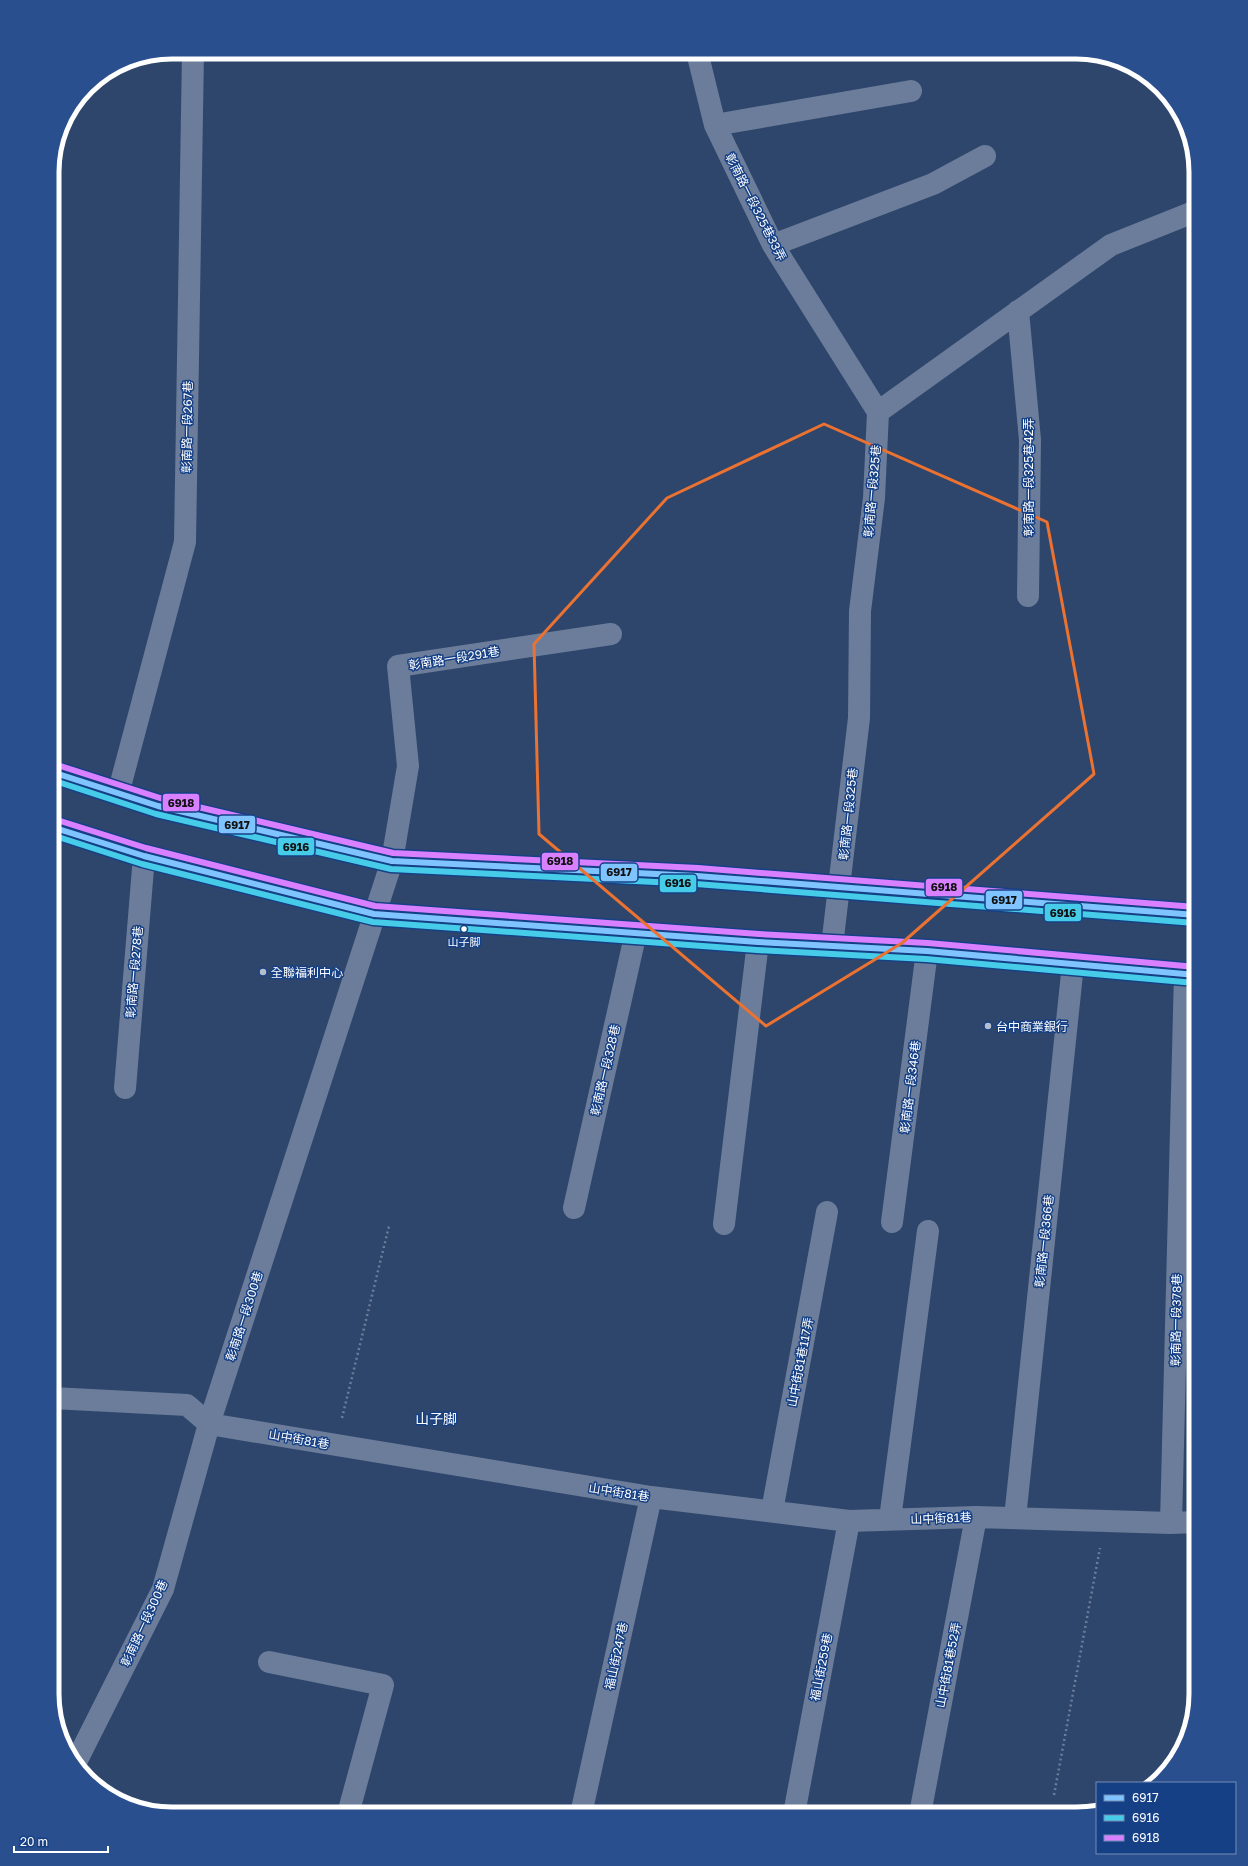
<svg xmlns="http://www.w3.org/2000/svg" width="1248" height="1866" font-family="'Golos Text','Noto Sans TC',sans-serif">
<rect width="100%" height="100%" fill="#2f466c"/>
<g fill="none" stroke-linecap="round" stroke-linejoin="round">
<!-- path -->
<path stroke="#6b7d9a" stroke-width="2.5" stroke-dasharray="2 3" stroke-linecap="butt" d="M342,1418l47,-192
M1054,1795l46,-247"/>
<!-- minor -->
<path stroke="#6b7d9a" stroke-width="22" d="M697,52l18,73 58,120 105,167
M715,125l196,-34
M773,245l160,-61 52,-28
M1018,311l12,129 -2,156
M118,794l67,-252 8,-490
M832,946l27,-228 1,-107 14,-113 4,-86 233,-167 85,-34
M125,1088l19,-232
M574,1208l62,-276
M892,1222l35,-271
M724,1224l34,-282
M52,1398l135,7 22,19 442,73 198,24 127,-4 195,6 25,-1
M772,1511l55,-299
M1015,1518l58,-554
M890,1519l38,-288
M1171,1523l14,-550
M269,1662l114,23 -35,129
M76,1762l87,-173 46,-165 183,-563 16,-95 -10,-100 213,-32
M581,1814l70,-317
M794,1814l55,-293
M920,1814l56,-297"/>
<!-- major -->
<path stroke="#75859f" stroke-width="22" d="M52,772l106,34 234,55 305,15 499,39
M52,827l92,29 230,58 384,28 169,9 269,24"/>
<defs>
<path id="bus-1" d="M52,772l106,34 234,55 305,15 499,39
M52,827l92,29 230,58 384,28 169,9 269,24"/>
<path id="bus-2" d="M52,780l104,34 235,55 305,15 499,39
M52,835l90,29 231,58 384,28 169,9 269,24"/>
<path id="bus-3" d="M54,764l106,34 233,55 305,15 498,39
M54,819l92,29 229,58 384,28 169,9 268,24"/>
</defs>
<!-- bus-1 casing -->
<use href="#bus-1" stroke="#164085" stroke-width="9"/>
<!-- bus-2 casing -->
<use href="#bus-2" stroke="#164085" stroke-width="9"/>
<!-- bus-3 casing -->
<use href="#bus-3" stroke="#164085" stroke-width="9"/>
<!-- bus-1 -->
<use href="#bus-1" stroke="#80c4ff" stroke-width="6"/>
<!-- bus-2 -->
<use href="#bus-2" stroke="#46cce9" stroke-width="6"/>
<!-- bus-3 -->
<use href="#bus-3" stroke="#d880ff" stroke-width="6"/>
</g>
<!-- marked area -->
<path fill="none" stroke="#eb7230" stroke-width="3" stroke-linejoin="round" d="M824,424l223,98 47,252 -192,169 -136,83 -227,-192 -5,-190 133,-146z"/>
<!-- markers -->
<circle fill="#fff" stroke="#164085" stroke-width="1.5" cx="464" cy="929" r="3.5"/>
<g fill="#b6becc" stroke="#164085" stroke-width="1.5">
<circle cx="263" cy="972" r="4"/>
<circle cx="988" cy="1026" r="4"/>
</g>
<g text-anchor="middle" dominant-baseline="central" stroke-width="3" stroke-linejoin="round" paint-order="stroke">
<!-- bus labels -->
<g font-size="11" fill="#fff" stroke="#164085">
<text x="464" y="941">山子脚</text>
</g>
<!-- street labels -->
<g font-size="12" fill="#fff" stroke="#164085">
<text transform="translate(756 207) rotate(63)">彰南路一段325巷33弄</text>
<text transform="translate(187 427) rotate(-89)">彰南路一段267巷</text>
<text transform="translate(1028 477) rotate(-90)">彰南路一段325巷42弄</text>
<text transform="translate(872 491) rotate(-85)">彰南路一段325巷</text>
<text transform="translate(454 658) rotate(-9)">彰南路一段291巷</text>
<text transform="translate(848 814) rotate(-84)">彰南路一段325巷</text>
<text transform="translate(134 972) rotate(-85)">彰南路一段278巷</text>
<text transform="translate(605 1070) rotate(-77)">彰南路一段328巷</text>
<text transform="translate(910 1087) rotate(-83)">彰南路一段346巷</text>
<text transform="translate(1044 1241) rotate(-84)">彰南路一段366巷</text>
<text transform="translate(244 1316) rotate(-72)">彰南路一段300巷</text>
<text transform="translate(1176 1320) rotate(-89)">彰南路一段378巷</text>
<text transform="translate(800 1362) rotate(-79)">山中街81巷117弄</text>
<text transform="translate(299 1439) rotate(10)">山中街81巷</text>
<text transform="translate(619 1492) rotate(9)">山中街81巷</text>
<text transform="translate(941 1518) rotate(-2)">山中街81巷</text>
<text transform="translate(144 1623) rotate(-65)">彰南路一段300巷</text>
<text transform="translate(616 1656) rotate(-78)">福山街247巷</text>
<text transform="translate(948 1665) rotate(-79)">山中街81巷52弄</text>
<text transform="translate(821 1667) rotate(-79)">福山街259巷</text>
</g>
<!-- poi labels -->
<g font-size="12" fill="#fff" stroke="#164085" text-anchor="start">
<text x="271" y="972">全聯福利中心</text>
<text x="996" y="1026">台中商業銀行</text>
</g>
<!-- quarter labels -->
<g font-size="14" fill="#fff" stroke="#164085">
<text x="436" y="1418">山子脚</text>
</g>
</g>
<!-- crop -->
<path d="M0 0H1248V1866H0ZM172 59H1076A113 113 0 0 1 1189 172V1694A113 113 0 0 1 1076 1807H172A113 113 0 0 1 59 1694V172A113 113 0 0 1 172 59Z" fill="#294f8f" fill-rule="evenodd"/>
<path fill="none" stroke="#fff" stroke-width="5" d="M172 59H1076A113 113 0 0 1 1189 172V1694A113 113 0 0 1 1076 1807H172A113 113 0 0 1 59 1694V172A113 113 0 0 1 172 59Z"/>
<g stroke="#164085" stroke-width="1.5">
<rect x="162" y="793" width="38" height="19" rx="4" fill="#d880ff"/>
<rect x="218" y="815" width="38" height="19" rx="4" fill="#80c4ff"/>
<rect x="277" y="837" width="38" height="19" rx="4" fill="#46cce9"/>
<rect x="541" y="852" width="38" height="19" rx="4" fill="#d880ff"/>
<rect x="600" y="863" width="38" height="19" rx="4" fill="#80c4ff"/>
<rect x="659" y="874" width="38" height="19" rx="4" fill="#46cce9"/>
<rect x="925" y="878" width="38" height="19" rx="4" fill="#d880ff"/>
<rect x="985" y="890" width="38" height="20" rx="4" fill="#80c4ff"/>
<rect x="1044" y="903" width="38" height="19" rx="4" fill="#46cce9"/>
</g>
<g font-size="11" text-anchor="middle" font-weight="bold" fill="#111">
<text x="181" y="807">6918</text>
<text x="237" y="829">6917</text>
<text x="296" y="851">6916</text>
<text x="560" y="865">6918</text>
<text x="619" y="876">6917</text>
<text x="678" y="887">6916</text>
<text x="944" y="891">6918</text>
<text x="1004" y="904">6917</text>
<text x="1063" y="917">6916</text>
</g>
<!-- legend -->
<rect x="1096" y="1782" width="140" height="72" fill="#164085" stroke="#738cb6"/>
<rect x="1104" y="1795" width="20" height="6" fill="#80c4ff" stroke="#738cb6"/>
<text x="1132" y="1802" font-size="12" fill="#ffffff">6917</text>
<rect x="1104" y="1815" width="20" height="6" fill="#46cce9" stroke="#738cb6"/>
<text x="1132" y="1822" font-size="12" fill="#ffffff">6916</text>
<rect x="1104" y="1835" width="20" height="6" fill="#d880ff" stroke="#738cb6"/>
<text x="1132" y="1842" font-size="12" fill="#ffffff">6918</text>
<!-- scale -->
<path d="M14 1846v6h94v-6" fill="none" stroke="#ffffff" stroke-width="2"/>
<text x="20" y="1846" font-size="12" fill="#ffffff" stroke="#164085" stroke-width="3" paint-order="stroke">20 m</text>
</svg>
